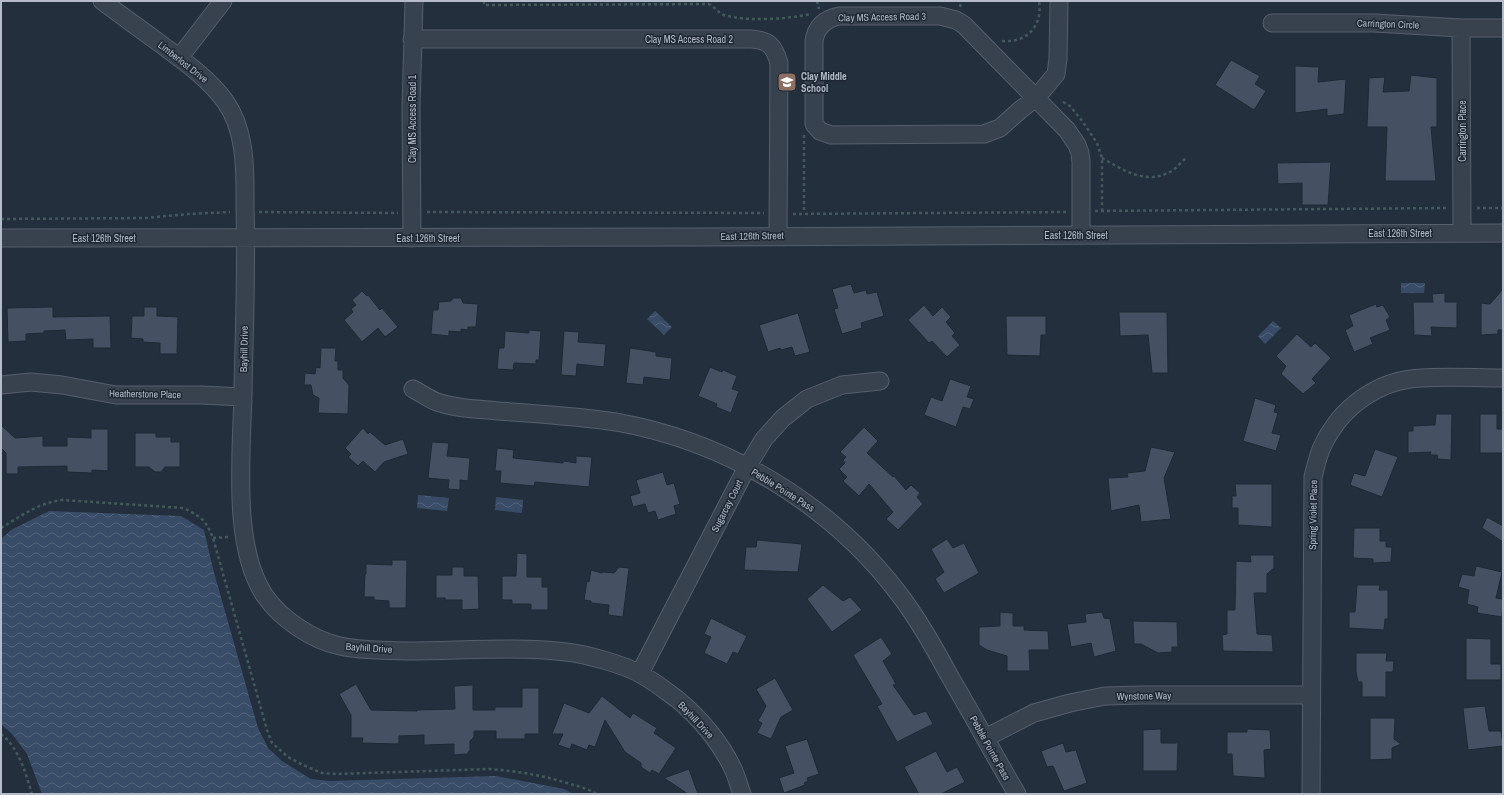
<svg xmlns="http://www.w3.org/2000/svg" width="1504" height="795" font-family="'Archivo Narrow',sans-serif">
<defs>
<pattern id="water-waves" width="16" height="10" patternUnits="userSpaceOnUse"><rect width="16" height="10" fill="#394c67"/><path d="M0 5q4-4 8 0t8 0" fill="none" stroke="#53647b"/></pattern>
</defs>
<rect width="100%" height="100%" fill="#242f3e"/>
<!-- water -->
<path fill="url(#water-waves)" d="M1401,283h24l-1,10h-23z
M655,311l17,16 -8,8 -17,-16z
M1273,321l8,7 -16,16 -7,-8z
M418,495l31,3 -2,13 -30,-3z
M496,497l27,3 -1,13 -27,-3z
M49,511l132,5 23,14 9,39 45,159 10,20 14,13 29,18 19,2 166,-5 68,13 9,5h-531l-15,-40 -14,-19 -12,-11v-185l10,-9z"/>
<!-- building -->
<path fill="#455162" stroke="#1f2835" d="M1231,60l29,16 -5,8 11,7 -12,19 -39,-25z
M1295,66l24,1 -1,15 28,-3 -2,35 -17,2v-7l-32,4z
M1411,75l26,3v49h-6l5,54h-51l2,-54h-20l2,-49 16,-1 -2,15 26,-1z
M1331,162l-3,43h-26v-22l-24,1 -1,-21z
M851,284l3,9 12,-3 1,4 10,-2 7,24 -23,7 1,5 -20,6 -8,-25 4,-1 -6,-19z
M1503,289v41h-5v4l-17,1v-32l9,1z
M362,291l5,5 1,-1 12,15 2,-2 16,19 -13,10 -7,-9 -16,14 -18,-22 9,-8 -2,-3 5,-4 -4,-5z
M1445,293v9h12v26l-26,-1 1,9 -18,-1 -1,-33h20l-1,-8z
M453,298h8l2,5 15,1 -2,23h-8v3l-7,-1v3l-12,-1v5l-18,-2 2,-24h5l1,-8 12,-1z
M1376,304l1,3 6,-2 7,12 -4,3 4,10 -20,8 3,6 -19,8 -9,-22 8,-4 -4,-11z
M924,305l9,11 9,-9 9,10 -5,5 9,11 -3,3 8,9 -13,12 -15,-16 -3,2 -21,-23z
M53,307v10l57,-1 1,32h-18v-9l-27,1 -1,-10 -21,1v2l-18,1v7l-18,1 -1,-34z
M144,307h13v9l21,1 -1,37h-17v-11l-17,-1v-3l-12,-1 1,-22h12z
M1119,312h48l1,61h-16l-4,-38 -28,1z
M798,313l12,39 -15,4 -3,-9 -11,3 -1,-2 -12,4 -9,-27z
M1006,316h40v19h-5l-1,21 -33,-1z
M529,330l12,1 -2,29h-3v4l-22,-1 -1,7 -16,-1 2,-21h5l1,-17 24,2z
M564,331l15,1 -1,10 28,2 -2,23 -27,-3 -1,12 -15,-1z
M1297,334l14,13 4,-4 16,15 -19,21 4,4 -13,11 -22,-20 5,-8 -10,-10z
M321,348h15l-1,13h3v9h5v8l6,7 -1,29 -30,-1 1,-15 -6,-3 -2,-10h-7l1,-12 10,1 1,-7 4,1z
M630,348l26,4v4l16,2 -2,22 -26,-3 -1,8 -17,-2z
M710,367l12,5 1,-2 14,6 -5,13 7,2 -8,22 -15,-6 1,-3 -19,-8z
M950,379l21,7 -4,11 7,2 -4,10 -7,-2 -7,20 -32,-12 7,-18 11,4z
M1255,398l21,7 -2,7 4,1 -6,20 9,2 -5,16 -33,-10z
M1436,414h16l-1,46 -13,-1 -1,-4h-7l1,-3 -23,1v-22h5v-5l22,-1z
M1480,414h17v15h6v24h-23z
M1,425l14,13 28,-2v10h24v-9l24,1v-9h17v42l-16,-1v3l-25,-1v-6l-49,1v7h-12v-21l-5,-5z
M864,427l14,14 -11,12 26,24 1,-1 12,14 5,-5 9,8 -3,4 6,7 -25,26 -12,-11 7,-7 -24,-28 -10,12 -16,-15 4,-4 -8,-8 6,-6 -2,-3 3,-3 -6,-5z
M363,428l5,6 2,-2 15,13 18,-6 5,15 -24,8 -9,10 -12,-11 -5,5 -10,-9 3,-3 -6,-6z
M135,433h21v4h15v5h9v25h-15l-4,5h-6l-6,-5h-14z
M432,442l17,1 -2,13 23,2 -2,23 -8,-1v10l-12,-1 1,-9 -21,-2z
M1151,447l24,5 -11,26 7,41 -30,3 -2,-17 -28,6 -3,-33 20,-1 -1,-4 18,-2z
M497,448l17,2 -1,8 50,5 1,-2 12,2v-7l16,1 -3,30 -54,-5 -1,4 -34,-3 1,-12h-6z
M1375,449l23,8 -16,40 -32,-12 4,-12 11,3z
M663,472l4,13 7,-2 6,21 -6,2 2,8 -18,6 -3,-9 -7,2 -3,-9 -12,3 -3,-11 10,-3 -4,-13z
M1235,484h37v43l-34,-2v-17h-6v-12h4z
M1487,517l16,9v16l-21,-14z
M1354,528h26v13h6v6h6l-1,15 -18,1v-4l-20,-1z
M947,539l6,9 11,-5 15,30 -35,20 -9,-14 9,-7 -13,-23z
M757,540l45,4 -4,28 -54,-2 2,-23h10z
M517,553l10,1v23h15v10h6v23h-17v-6h-19v-4h-10v-24h14z
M1250,555h24v13l-7,6v19h-13l3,41 15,1 1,17 -50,-1 -1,-16 5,-1v-24h8l1,-49 15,1z
M392,560h15l-1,48h-17v-7l-15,-1v-3h-10l1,-23h1v-10l26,1z
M1476,566l26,6 -6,26 7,1 -1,18 -25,-4 1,-6 -11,-3 2,-14 -11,-3 4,-13 12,2z
M452,567h12v9h14l1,33 -17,1v-10h-17v-2h-9v-23h16z
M619,567l10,1 -6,49 -15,-2 1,-10 -18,-2v-2l-7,-1 3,-19 2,1 2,-12 11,3 1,-1 11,1z
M823,585l20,16 7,-4 12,13 -30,22 -25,-33z
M1357,585h23l-1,5h9v29h-3l-1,11 -35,-2v-16h6z
M1000,612l13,1v13h11v4l24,1 1,19h-20l1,21h-23v-15l-20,-6 -8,-5v-18l21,-1z
M1102,612l2,6 6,1 6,32 -22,6 -3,-14 -20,4 -4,-23 19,-2 -1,-8z
M711,618l36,18 -9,18 -5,-2 -6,12 -23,-11 7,-16 -7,-3z
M1133,621l44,1 1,25h-6v5l-14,1 -17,-9h-7z
M881,637l11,17 -9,7 13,23 -3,1 21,30 12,-4 7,13 -36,18 -20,-36 5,-2 -29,-49z
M1466,638l25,1v25h10v16h-35z
M1356,653h31l-1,8h8l-1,11h-7v25h-24v-15h-4l-2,-10z
M775,678l18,32 -12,7 -10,22 -14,-6 5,-10 -4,-2 8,-15 -10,-17z
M356,684l15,26 46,1v-1l38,-1 -1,-23 19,-1v25h22v-3h27v-19h17v46h-14v5h-29v-8h-22v6l-4,4v9l-3,4 -13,1v-11l-30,1v-10l-25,1v8l-37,-1 1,-5h-12v-23l-12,-21z
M602,696l28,22 3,-5 24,15 -3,5 22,15 -17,26 -7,-4 -2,3 -9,-6v-4l-16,-11 -20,-32 -10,27 -6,-2 -2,5 -15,-6 -2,5 -12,-4 5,-11h-11l12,-31 25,10z
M1485,706l4,25h12l2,15 -35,4 -5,-42z
M1370,718h25l-1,21 7,5 -9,4v11l-22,1z
M1161,729v14h17l-1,28h-34v-41z
M1247,729l23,1 1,19 -7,1 1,28 -32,-2 -1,-22h-5v-22h20z
M807,739l12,35 -12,4 1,3 -4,2 1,2 -21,8 -5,-15 15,-5 -9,-27z
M1063,743l3,9 10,-2 11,33 -23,8 -11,-25 -6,1 -6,-16z
M936,751l11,21 10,-5 8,15 -24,12h-22l-15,-27z
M689,769l9,25h-10l-24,-16z"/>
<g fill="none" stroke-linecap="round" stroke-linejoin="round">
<defs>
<path id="minor" d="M102,1c20,15 40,29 60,44 23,17 46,33 63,56 22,31 20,72 20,107 2,61 -1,123 -2,184 -1,58 -12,154 22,204 16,23 47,44 75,50 22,5 45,4 67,5 53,0 107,-5 159,1 19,2 60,13 76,23 13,7 24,16 35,24 23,19 45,45 57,72 3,7 5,15 8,23
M1059,1l-1,58 -2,15 -20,24 -16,12 -20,18 -16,6 -153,1 -11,-4 -6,-7v-83c2,-14 11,-22 25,-25h101l16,4 8,5 103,105 10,15 3,8 1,9v73
M1272,23h102l87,5h42
M1461,28l1,205
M412,39h339c18,1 23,7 28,24l-1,173
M179,58l44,-57
M1,238l703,-1 799,-4
M412,238l-1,-131 3,-106
M1,385l30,-3 31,3 54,10h85l42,2
M413,389c8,4 16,10 24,13 20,7 42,7 62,9 39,3 78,5 117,11 113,20 218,84 286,176 18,24 33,51 47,77 23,39 45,80 68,119
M640,673l107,-206 17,-28 19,-21 24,-19 35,-14 38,-4
M985,738l49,-25 36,-10 35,-7 37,-1h169
M1311,794l2,-317c3,-11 5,-23 10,-32 18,-38 55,-65 98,-67 27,-2 55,0 82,0"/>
</defs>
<!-- minor casing -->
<use href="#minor" stroke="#565f6c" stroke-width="19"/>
<!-- path -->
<path stroke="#44595c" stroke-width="2.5" stroke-dasharray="3 3" stroke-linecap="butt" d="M484,1v4l225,-1c6,3 9,9 15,11 23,7 64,4 87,-1
M817,1l2,8
M960,7l1,-6
M1002,41c25,2 41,-15 37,-40
M1063,102l7,4 13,16 14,21 5,15v52
M804,135v78
M1102,158c21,12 43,27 68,14 6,-3 11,-10 16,-14
M1477,208h26
M1095,211l353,-3
M259,212l139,1
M427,212l337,1
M793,214l273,-2
M1,219l144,-1 43,-4 42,-2
M1,528c20,-12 37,-25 61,-28l122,8c18,10 21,11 29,30l54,192 5,13 16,14 15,8 19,8 15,1 152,-5c27,2 52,6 78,14 10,3 20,5 29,11
M213,538l15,-1
M1,734c18,14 25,40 31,60"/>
<!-- minor -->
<use href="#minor" stroke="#38414e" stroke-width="17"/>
</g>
<!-- icons -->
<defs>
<symbol id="school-square" viewBox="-11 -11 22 22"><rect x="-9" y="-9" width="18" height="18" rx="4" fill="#8d6e63" stroke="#1d2633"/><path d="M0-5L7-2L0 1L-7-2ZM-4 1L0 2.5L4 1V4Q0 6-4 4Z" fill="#fff"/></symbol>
</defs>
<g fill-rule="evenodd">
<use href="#school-square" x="776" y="71" width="22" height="22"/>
</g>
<g text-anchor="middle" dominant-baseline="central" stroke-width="3" stroke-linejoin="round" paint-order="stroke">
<!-- street labels -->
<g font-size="10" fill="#b4bcc9" stroke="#1d2633">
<text transform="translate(882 17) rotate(-1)">Clay MS Access Road 3</text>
<text transform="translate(1388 24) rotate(2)">Carrington Circle</text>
<text x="689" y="39">Clay MS Access Road 2</text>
<text transform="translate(183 62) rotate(38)">Limberlost Drive</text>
<text transform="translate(412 119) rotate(-90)">Clay MS Access Road 1</text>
<text transform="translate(1462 131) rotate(-90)">Carrington Place</text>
<text x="1400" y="233">East 126th Street</text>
<text x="1076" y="235">East 126th Street</text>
<text transform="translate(752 236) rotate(-1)">East 126th Street</text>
<text x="104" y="238">East 126th Street</text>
<text x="428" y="238">East 126th Street</text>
<text transform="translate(244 349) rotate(-89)">Bayhill Drive</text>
<text transform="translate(145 394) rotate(1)">Heatherstone Place</text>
<text transform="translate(783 490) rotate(32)">Pebble Pointe Pass</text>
<text transform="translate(727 506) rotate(-63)">Sugarcay Court</text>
<text transform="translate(1313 515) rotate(-89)">Spring Violet Place</text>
<text transform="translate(369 648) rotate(4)">Bayhill Drive</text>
<text transform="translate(1144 696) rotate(-1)">Wynstone Way</text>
<text transform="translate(696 720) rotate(47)">Bayhill Drive</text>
<text transform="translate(990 748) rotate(61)">Pebble Pointe Pass</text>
</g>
<!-- poi labels -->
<g font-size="10" font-weight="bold" fill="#b4bcc9" stroke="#1d2633" text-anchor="start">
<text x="801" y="76">Clay Middle<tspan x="801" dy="12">School</tspan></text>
</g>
</g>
<!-- border -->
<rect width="1504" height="795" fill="none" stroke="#b4bcc9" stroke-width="4"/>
</svg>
